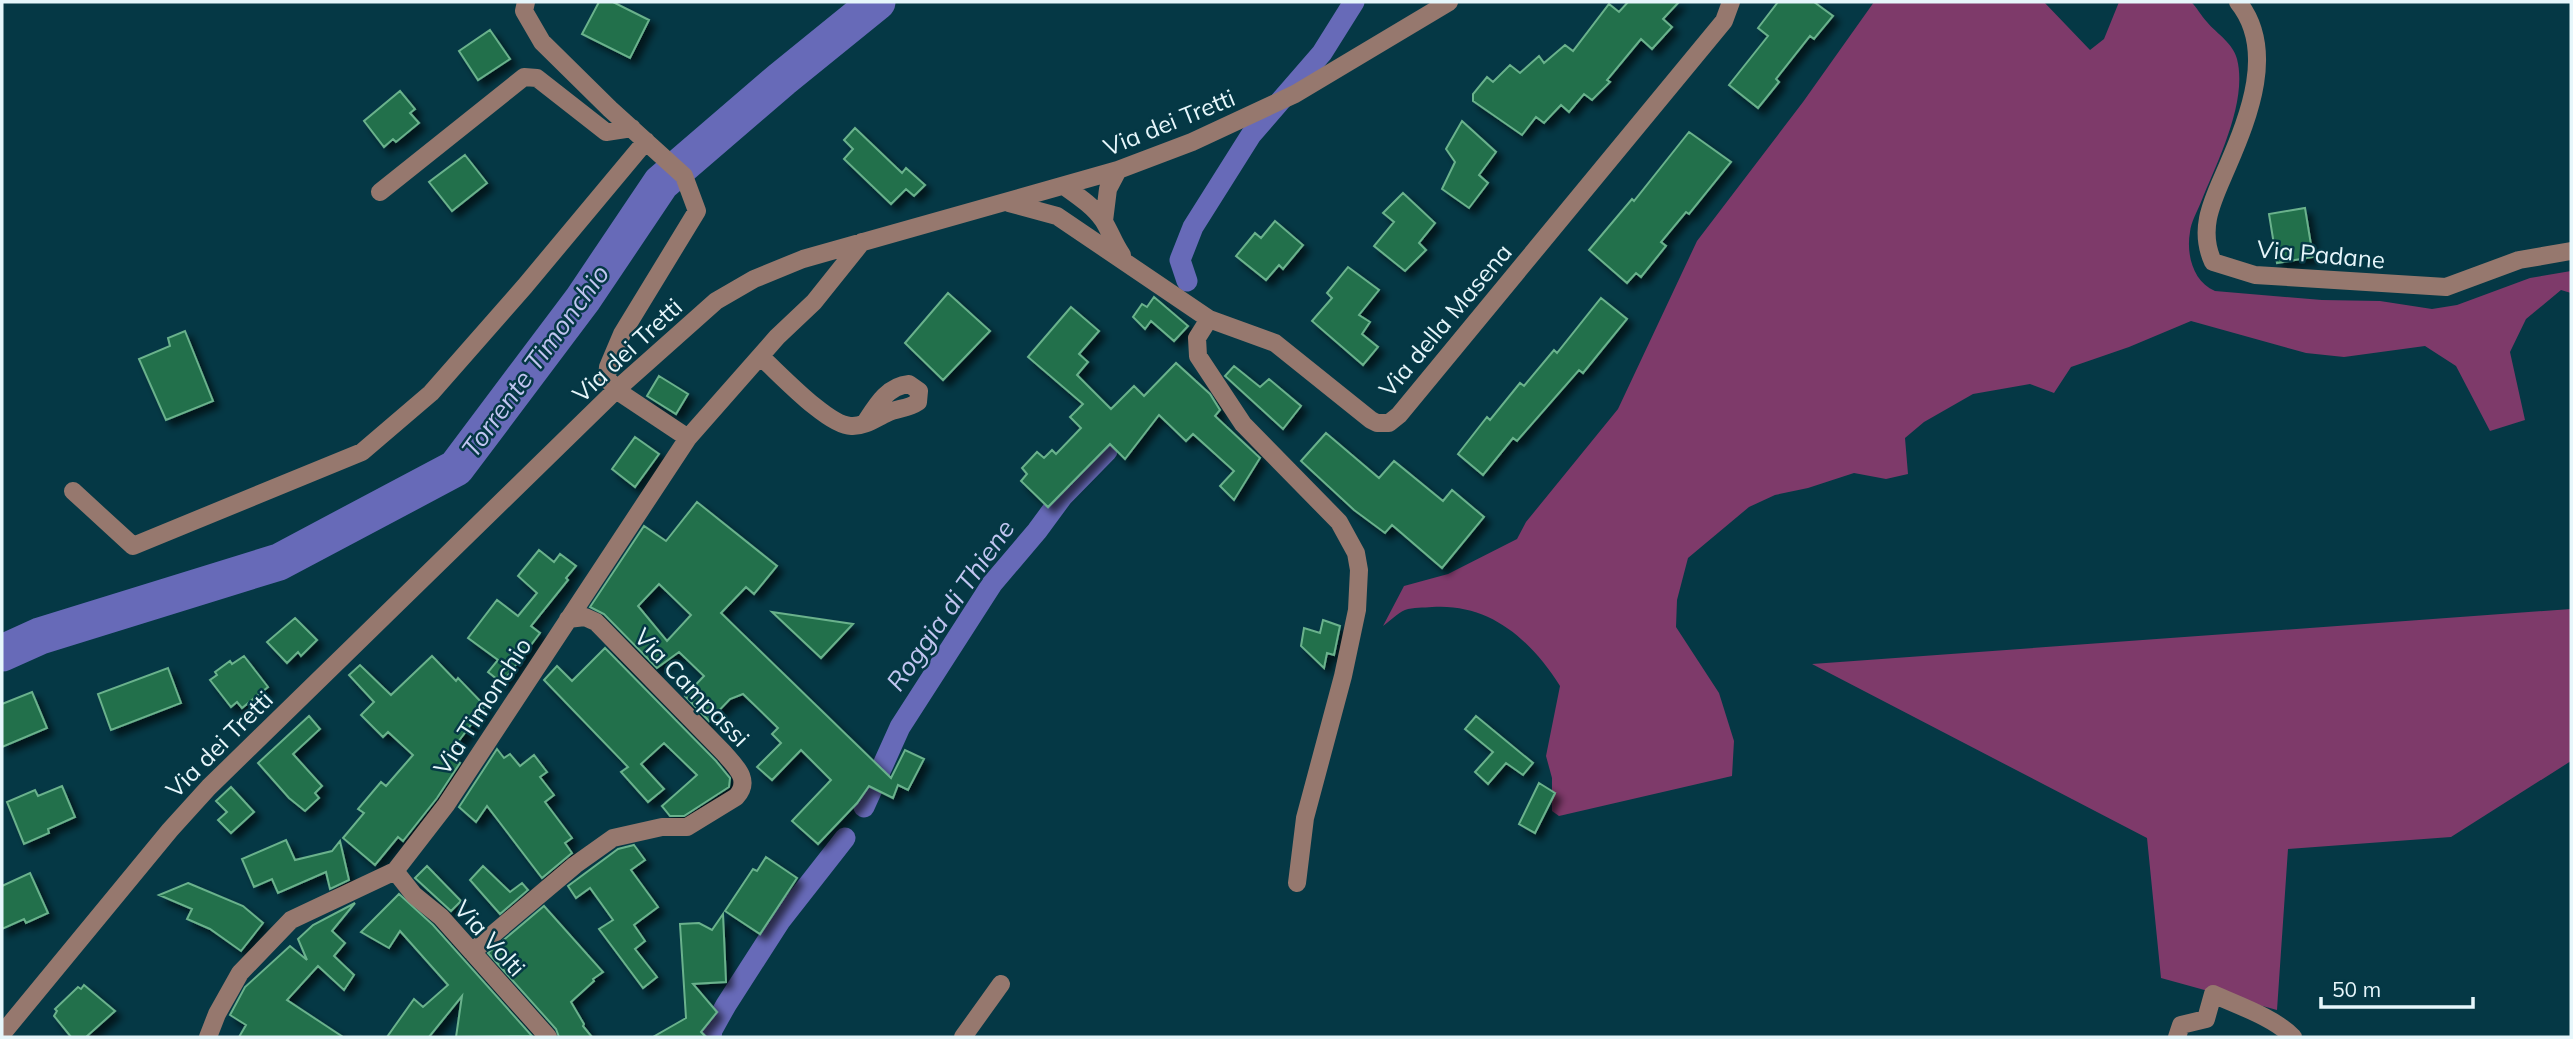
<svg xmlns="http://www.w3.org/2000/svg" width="2573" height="1039" font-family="Mulish,sans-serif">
<defs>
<filter id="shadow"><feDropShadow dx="6" dy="6" stdDeviation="3.5" flood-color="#0009"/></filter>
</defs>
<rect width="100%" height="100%" fill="#053845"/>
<!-- green -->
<path fill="#7e3a6a" d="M1874,2h170l46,48 14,-11 15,-37h72c6,5 10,14 16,20 10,12 26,21 30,37 11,43 -20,103 -36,143 -4,10 -10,20 -11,30 -4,22 3,50 25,59l107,9 58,1 52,8 25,-4 73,-27 41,-7v22l-10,-3 -35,29 -16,33 15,68 -35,11 -34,-65 -31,-20 -81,11 -38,-4 -115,-32 -62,26 -58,20 -17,26 -24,-9 -57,10 -49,28 -19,16 3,36 -22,5 -32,-6 -46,15 -33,7 -26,12 -61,51 -11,42 -1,27 43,66 15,48 -2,35 -173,40 -7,-5v-33l-6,-22 14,-70c-29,-46 -70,-83 -128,-79 -8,1 -19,0 -27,3 -7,3 -15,11 -22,16l21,-40 44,-12 69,-35 9,-17 92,-113 79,-168 106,-139z
M2571,609v152l-120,76 -163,12 -11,161 -116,-32 -14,-140 -335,-174z"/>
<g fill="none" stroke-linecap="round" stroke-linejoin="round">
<!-- canal -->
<path stroke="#676ab8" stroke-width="21" d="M1187,281l-7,-21 13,-33 58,-92 71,-82 32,-51
M864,807l36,-80 92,-143 45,-53 25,-34 45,-46
M711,1037l1,-7 14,-25 54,-84 65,-83"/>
<!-- river -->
<path stroke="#676ab8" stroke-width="37" d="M2,653l38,-17 239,-74 177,-94 127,-169 78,-116 121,-104 95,-77"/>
</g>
<!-- building -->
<path fill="#20704c" stroke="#6bb28c" stroke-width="2" fill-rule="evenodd" filter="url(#shadow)" d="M599,2h14l36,18 -19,38 -48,-24z
M1628,2h51l-16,17 9,8 -20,22 -11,-10 -34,41 3,2 -18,18 -8,-6 -15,18 -8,-7 -17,18 -8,-6 -14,18 -49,-34v-7l14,-17 6,5 17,-17 10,8 19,-17 5,7 21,-18 8,6 36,-47 10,8z
M1778,2h36l19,14 -19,23 -4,-3 -34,43 3,3 -21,26 -29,-23 39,-49 -10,-8z
M490,30l20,29 -32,21 -19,-29z
M400,91l15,18 -5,4 9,10 -23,19 -3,-3 -9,8 -20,-26z
M1462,121l34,31 -17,23 9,8 -19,25 -27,-19 13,-27 -9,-13z
M855,128l47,45 4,-5 19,17 -11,11 -8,-7 -15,15 -47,-45 9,-10 -9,-9z
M1689,132l42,30 -42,52 -3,-2 -25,30 5,4 -25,31 -5,-4 -9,10 -38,-33 43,-51 2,2z
M465,155l22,28 -35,28 -23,-29z
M1403,193l32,30 -16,20 7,7 -21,21 -31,-25 20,-24 -11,-9z
M2305,208l8,49 -36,6 -8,-49z
M1275,221l28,24 -20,24 -4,-4 -13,15 -30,-24 19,-23 6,5z
M1348,267l31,23 -20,25 11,7 -8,12 16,13 -15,18 -51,-44 20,-23 -5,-5z
M948,293l42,38 -47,49 -38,-37z
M1154,297l34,29 -14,15 -23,-20 -6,8 -12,-12 9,-13 5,3z
M1601,298l26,21 -44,54 -4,-3 -62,71 -4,-3 -30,37 -25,-21 29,-37 3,3 30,-37 4,3 30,-36 3,3z
M1071,307l28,24 -20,23 9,8 -11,13 34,34 23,-23 10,10 32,-33 34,31 10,16 -5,6 45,42 -26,42 -14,-14 14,-15 -41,-37 -7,7 -27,-26 -34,44 -15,-15 -62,63 -27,-26 6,-7 -5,-6 15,-16 7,6 8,-8 4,4 25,-26 -11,-11 13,-13 -55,-47z
M185,331l28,70 -47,19 -27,-61 31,-13 -2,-8z
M1234,366l26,21 9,-8 32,27 -18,23 -58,-53z
M659,376l29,18 -12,20 -29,-18z
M1326,433l53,45 15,-17 49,40 9,-11 32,27 -42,51 -50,-43 -7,8 -31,-23 -53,-49z
M635,437l24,17 -24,33 -23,-18z
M697,502l80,64 -23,28 -8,-7 -25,26 170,165 14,-28 19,9 -16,31 -10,-5 -5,13 -24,-12 -12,17 -39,41 -26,-23 39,-41 -30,-30 -29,30 -15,-13 24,-24 -9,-9 6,-6 -35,-34 -13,5 -21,22 -24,-25 19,-20 -25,-24 -22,16 -53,-54 -14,-7 54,-81 22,15zM659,584l32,31 -24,26 -29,-35z
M539,550l15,12 6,-8 16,12 -10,12 2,2 -37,46 9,7 -38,50 -14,-11 10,-12 -30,-22 29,-38 21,16 19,-23 -19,-17z
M772,612l81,12 -32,34z
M295,618l22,22 -16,16 -3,-4 -11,11 -20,-21z
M1323,620l17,6 -6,29 -7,-2 -3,15 -23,-22 3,-18 16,5z
M605,648l111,113 14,17 -1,9 -45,29h-14l-8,-10 35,-31 -33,-32 -23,21 23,25 -16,13 -27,-30 7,-5 -84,-87 13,-14 15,15z
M244,656l24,31 -26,21 -5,-6 -6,5 -21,-27 7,-5 -2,-3 15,-11 2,3z
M432,656l24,25 2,-3 27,28 -36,48 11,9 -23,35 -34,43 -5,-4 -23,28 -32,-27 21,-25 -6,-4 23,-27 5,4 27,-31 -25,-23 -5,5 -22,-22 13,-13 -25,-27 11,-10 31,30z
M168,668l13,35 -70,27 -13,-36z
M32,692l15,36 -45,19v-43z
M309,716l11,13 -27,25 29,32 -7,7 4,5 -14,13 -16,-13 -31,-35z
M1476,716l57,47 -10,12 -17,-12 -18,21 -13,-12 18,-20 -28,-23z
M497,749l7,9 6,-4 10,12 14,-11 13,17 -7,5 14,18 -9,7 27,36 -7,5 7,10 -30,25 -55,-72 -11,16 -17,-15z
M1539,783l16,10 -20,40 -16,-9z
M62,786l13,31 -27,12 1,4 -25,11 -17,-42 28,-12 3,6z
M231,787l23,25 -23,21 -13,-13 9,-8 -11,-11z
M286,840l9,20 37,-9 8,-10 9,39 -19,9 -4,-17 -48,21 -6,-14 -18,8 -12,-28z
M634,845l11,15 -14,10 27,37 -24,18 11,16 -10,8 22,28 -14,11 -44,-59 14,-9 -23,-32 -14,10 -8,-12 50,-37z
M766,857l31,21 -37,56 -35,-23 28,-42 4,2z
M427,866l34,35 -10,10 -36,-33z
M483,866l27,26 12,-9 6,7 -28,24 -30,-34z
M30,873l18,40 -22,10 -2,-4 -22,10v-43z
M188,883l55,23 20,17 -22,28 -31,-22 -23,-10 5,-10 -33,-14z
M399,894l34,31 99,111 -76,1 6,-41 -33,41h-42l27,-38 9,8 25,-22 -48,-54 -11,17 -28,-16z
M355,903l-23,28 13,12 -11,13 20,19 -10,15 -26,-24 -31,34 56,37h-104l7,-12 -16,-10 15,-28 45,-41 17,14 -9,-21 15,-14z
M544,906l59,66 -10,7 1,2 -23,21 13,22 -1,2 9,11h-33l-3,-8 -68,-76z
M723,914l3,68 -33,2 24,28 -16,20 5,5h-53l33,-19 -6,-94 19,-1 13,7z
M84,985l31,26 -29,26h-15l-17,-21 3,-5 -2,-2 23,-22 3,2z"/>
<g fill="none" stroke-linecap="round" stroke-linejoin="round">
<!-- minor -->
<path stroke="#96786e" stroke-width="18" d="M526,2l-2,9 18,31 68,67 74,67 13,35 -75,123 -14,33 -1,11 9,12 72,48
M2238,2c38,47 11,114 -10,163 -14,33 -31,62 -15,97l42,13 191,12 73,-27 52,-9
M1064,186c14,10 29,20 39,34 7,11 11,24 19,35
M380,192l144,-115 13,1 69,54 26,-4
M1009,203l48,13 152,103 66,24 96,77 6,3h12l10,-8 325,-394 7,-19
M1104,221l4,-32 10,-19
M1209,319l-12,19 1,18 45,68 96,98 17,31 3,17 -2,40 -14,66 -38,142 -8,65
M761,357c18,16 67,69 90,69 13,1 25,-8 36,-13 11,-5 21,-4 31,-11l1,-11 -10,-7c-22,2 -33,22 -44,39
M73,491l60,55 229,-94 69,-59 94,-107 121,-145
M395,871l19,24 27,22 107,120
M472,952l103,-87 38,-27 49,-11h25l49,-30c16,-17 -1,-31 -12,-44l-128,-131 -11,-5 -17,2
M2,1034l168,-204 39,-43 407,-397 100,-89 38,-22 49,-20 315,-89 74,-28 103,-48 154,-92
M208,1037l9,-23 23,-41 51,-53 104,-49 51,-66 242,-367 89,-101 37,-35 48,-60
M963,1037l38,-53
M2177,1037l4,-12 25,-6 7,-25c26,12 60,23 80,43"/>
</g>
<g text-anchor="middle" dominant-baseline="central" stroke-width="5" stroke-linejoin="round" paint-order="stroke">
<!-- street labels -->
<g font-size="24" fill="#e6f6fb" stroke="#053845">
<text transform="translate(1169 122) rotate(-22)">Via dei Tretti</text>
<text transform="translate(2321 254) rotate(5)">Via Padane</text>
<text transform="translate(1445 320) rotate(-50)">Via della Masena</text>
<text transform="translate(627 350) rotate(-43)">Via dei Tretti</text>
<text transform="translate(692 687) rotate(46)">Via Campassi</text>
<text transform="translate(482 706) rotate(-57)">Via Timonchio</text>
<text transform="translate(219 744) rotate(-45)">Via dei Tretti</text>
<text transform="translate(490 938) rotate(48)">Via Volti</text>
</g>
<!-- water labels -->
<g font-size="26" font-style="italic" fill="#c1c6f1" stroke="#053845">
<text transform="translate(535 361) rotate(-54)">Torrente Timonchio</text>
<text transform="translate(950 605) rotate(-55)">Roggia di Thiene</text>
</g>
</g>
<!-- border -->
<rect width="2573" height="1039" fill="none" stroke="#e6f6fb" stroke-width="7"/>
<!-- scale -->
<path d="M2321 997v10h152v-10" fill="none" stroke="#e6f6fb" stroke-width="3.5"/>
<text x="2332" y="997" font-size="21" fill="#e6f6fb" stroke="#053845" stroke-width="5" paint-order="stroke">50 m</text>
</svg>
